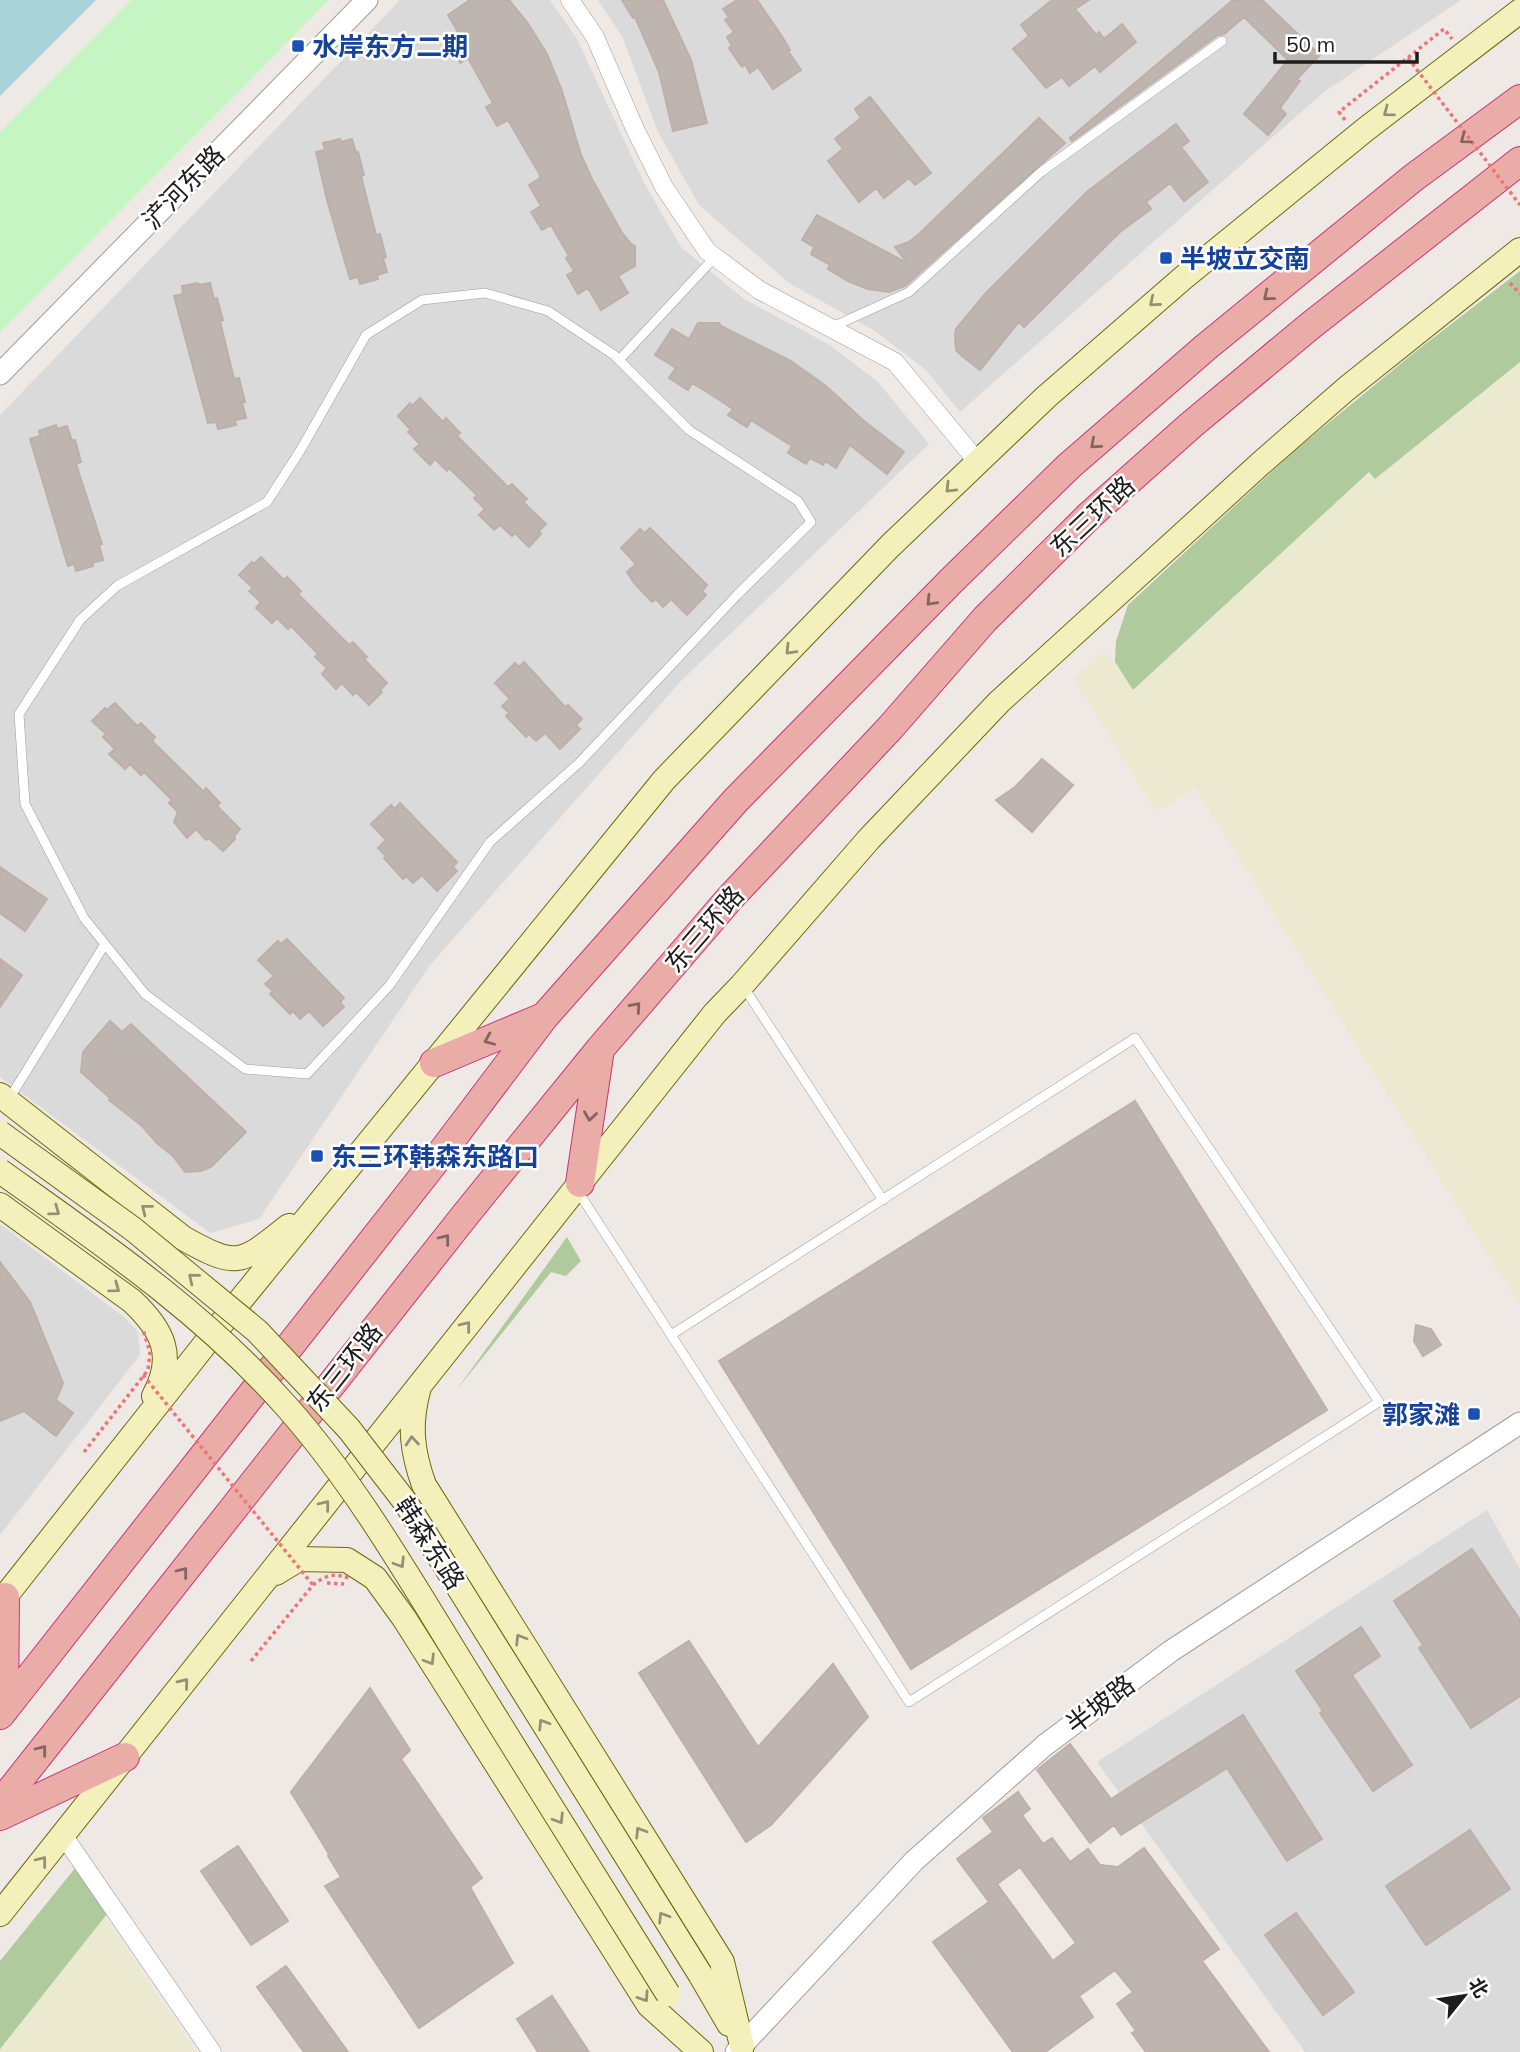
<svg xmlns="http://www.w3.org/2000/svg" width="1520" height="2052" font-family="Mulish,'Noto Sans SC',sans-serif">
<rect width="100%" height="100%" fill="#eee9e4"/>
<!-- residential -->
<path fill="#dbdadb" d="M400,0h150l27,39 67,144 37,64 63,52 86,46 48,37 51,62 -248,237 -251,284 -171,254 -49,14 -210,-156v-662z
M598,0h863l-137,92 -364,320 -34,-42 -51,-39 -86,-48 -90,-78 -42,-75 -34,-92z
M0,1224l124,93 14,15 2,23 -140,180z
M1487,1510l33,59v483h-215l-208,-290z"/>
<!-- farmland -->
<path fill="#ebead1" d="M1520,354v952l-325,-518 -38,24 -84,-133 31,-27 30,36 236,-217z
M98,1908l98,144h-196v-19z"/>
<!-- forest -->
<path fill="#afca9c" d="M1520,271v91l-145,117 -6,-7 -236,218 -18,-28 1,-21 12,-36 165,-153 122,-100z
M567,1237l14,24 -15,15 -15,-4 -96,120z
M76,1867l31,47 -107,135v-88z"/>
<!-- park -->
<path fill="#c6f5c4" d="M131,0h198l-329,332v-200z"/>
<!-- water -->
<path fill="#a8d3d8" d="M0,0h96l-96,96z"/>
<!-- building -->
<path fill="#beb5b1" stroke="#beafa8" stroke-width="2" fill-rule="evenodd" d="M470,0h39l18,22 20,32 15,37 19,64 11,24 30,54 9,11 4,2v20l-17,10 10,17 -27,17 -13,-22 -10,6 -11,-19 7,-4 -8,-13 3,-2 -18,-31 -9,5 -11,-18 10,-6 -12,-21 11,-7v-3l-32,-55 -11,6 -11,-19 7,-4 -25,-45 -8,5 -10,-19 11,-7 -13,-22z
M622,0h41l28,60 16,63 -34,8 -14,-59 -24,-55 -2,1z
M737,0h20l26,38 7,12 -2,1 13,19 -28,19 -15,-22 -8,6 -5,-9 -3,3 -13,-19 3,-2 -5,-9 7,-5 -9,-12 4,-3 -6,-8z
M1052,0h37l-14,9 21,26 3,-3 5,7 18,-15 14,18 -36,30 -5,-6 -26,20 -7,-9 -16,11 -33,-39 16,-13 -8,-11z
M1233,0h29l58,55 -23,24 3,2 -20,27 6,6 -18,21 -24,-21 44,-54 -44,-43 -20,17 -6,1 -146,106 -2,-3z
M870,97l61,76 -16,12 -6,-7 -25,20 -8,-10 -17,14 -31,-41 15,-12 -8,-10 26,-21 -6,-9z
M1039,118l26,25 -160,143 -16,6 -21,-3 -20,-8 -20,-12 2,-4 -19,-11 3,-7 -12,-7 15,-25 90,48 -12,-16 14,-5 11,-9z
M1176,124l13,17 -8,6 27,35 -24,19 -14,-18 -24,19 5,7 -31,23 -96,95 -4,-4 -3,1 -37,46 -18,-14 -6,-6 -1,-15 1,-6 29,-35 103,-103z
M340,139l1,3 11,-3 4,14 2,-1 6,23 -3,1 15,59 4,-1 6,23 -3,1 4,14 -10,3 1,4 -18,5 -2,-7 -8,2 -23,-79 -11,-48 9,-2 -2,-7z
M198,283l1,2 11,-2 4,16 3,-1 6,22 -3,1 14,58 5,-1 6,24h-3l4,16 -11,2 1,5 -18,4 -2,-7 -8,1 -34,-127 9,-2 -1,-8z
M698,323h21l2,3 70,35 35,25 38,35 40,31 -17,22 -37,-29 -14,23 -11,-7 -2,4 -13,-7 -4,6 -18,-11 4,-7 -41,-26 -4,7 -19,-12 5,-6 -29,-19 -12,-7 -4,7 -19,-12 7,-10 -21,-13 17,-26 17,10z
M420,398l23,24 3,-4 14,15 -3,3 51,51 4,-3 15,15 -4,3 23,22 -7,7 2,3 -12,13 -14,-14 -3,3 -12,-11 -6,5 -15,-15 6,-6 -11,-11 3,-3 -28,-27 -2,3 -12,-12 -5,6 -16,-16 6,-5 -12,-12 3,-2 -13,-14 12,-13 2,3z
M56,425l1,4 10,-3 5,15 3,-1 6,22 -5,2 26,80 -3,1 4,15 -11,3 1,3 -17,5 -2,-7 -6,2 -38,-127 10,-3 -1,-5z
M650,528l57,57 -5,6 4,4 -19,20 -16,-16 -8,8 -7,-8 -4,3 -18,-19 -7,-11 9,-8 -15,-16 19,-19 5,4z
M261,557l23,23 3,-3 14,14 -3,3 51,51 4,-3 14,15 -3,2 23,24 -7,7 2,2 -13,13 -13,-13 -3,3 -11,-12 -6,6 -14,-15 5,-6 -12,-11 3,-3 -27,-28 -3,3 -11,-11 -5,5 -16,-15 5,-6 -12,-11 4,-3 -14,-13 13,-13 2,2z
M524,662l41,45 3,-2 14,14 -6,6 4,4 -20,20 -15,-16 -9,8 -7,-7 -3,3 -20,-21 3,-3 -7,-7 8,-7 -15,-16 20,-20 4,4z
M115,703l22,23 4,-3 14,14 -3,4 52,51 2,-4 14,15 -3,3 23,23 -6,7 1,3 -12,12 -14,-13 -3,2 -10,-11 -9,9 -13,-16 4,-10 -9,-9 3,-3 -28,-28 -3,3 -11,-11 -5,5 -16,-15 6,-5 -12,-12 3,-3 -14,-13 13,-13 2,2z
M1042,759l31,26 -41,47 -36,-32 19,-13z
M400,803l57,59 -4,5 4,4 -20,20 -15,-16 -9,8 -7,-7 -3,3 -19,-21 2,-2 -8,-8 8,-8 -15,-16 20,-19 4,4z
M0,867l47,32 -22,32 -25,-18z
M287,939l57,59 -4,4 4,5 -21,19 -14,-15 -9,8 -7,-8 -3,3 -20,-20 3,-3 -8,-7 9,-8 -16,-16 20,-19 3,3z
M0,959l22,16 -22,32z
M110,1021l12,11 9,-8 115,108 -35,35 -10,4 -16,1 -12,-16 -16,-13 -15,-17 -33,-26 1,-2 -29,-26 2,-20z
M1135,1101l192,309 -416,259 -192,-308z
M0,1262l30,40 33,81 -7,17 17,13 -17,23 -32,-25 -24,10z
M1416,1325l15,4 10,16 -18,11 -9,-15z
M1472,1549l48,71v76l-49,32 -52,-80 4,-3 -29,-44z
M1361,1627l19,29 -28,19 60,90 -39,26 -53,-78 3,-2 -27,-40z
M689,1641l69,106 75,-83 35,53 -97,108 -25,17 -107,-169z
M370,1688l40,62 -9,9 81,119 -12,9 43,76 -94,65 -94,-142 16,-9 -13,-21 1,-2 -38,-62z
M1243,1715l79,124 -35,22 -60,-93 -106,67 -7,-10 -24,18 -53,-73 33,-26 41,55z
M1018,1792l12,17 -8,6 21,29 9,-6 18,24 18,-13 12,16 18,2 26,-19 75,101 -17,12 67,91h-123l-14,-19 4,-2 -19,-27 16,-12 -18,-22 -36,26 14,21 -48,35h-32l-80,-110 56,-40 -32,-43 36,-27 -10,-14zM1020,1867l56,76 -23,18 -56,-77z
M1470,1830l40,59 -84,56 -40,-59z
M238,1846l50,75 -37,24 -50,-74z
M1296,1913l58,79 -31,23 -58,-80z
M286,1966l62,86h-44l-47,-65z
M552,1996l37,56h-51l-21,-33z"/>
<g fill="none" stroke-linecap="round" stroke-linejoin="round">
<defs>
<path id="service" d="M485,293l63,18 66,44 75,75 109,71 13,21 -73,72 -159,169 -89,79 -101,144 -82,88 -62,-5 -100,-75 -61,-76 -59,-114 -6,-90 61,-94 37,-34 150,-84 33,-51 66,-116 56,-35z
M830,328l79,-36 132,-120 181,-131
M619,360l96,-103
M743,986l140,214
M9,1099l96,-155
M577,1190l332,512 470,-300 -244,-364 -464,297"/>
<path id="minor" d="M570,0l25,37 40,92 29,58 43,64 52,39 136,72 82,99
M63,1835l149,217"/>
<path id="tertiary" d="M0,374l367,-374
M736,2052l178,-191 131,-116 126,-94 349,-228"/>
<path id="secondary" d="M0,1095l183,143c55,31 58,26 106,-12
M0,1205l132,96c31,29 44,55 22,95
M418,1391c-9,34 -6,61 6,94l298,477 20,84
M276,1573l23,-14 48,1 28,18 29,40 245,387 52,47
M0,1603l217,-274 447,-549 226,-234 156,-149 137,-119 183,-149 154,-118
M0,1914l715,-901 27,-28 127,-146 130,-137 261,-238 86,-75 174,-139
M700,1974l29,50"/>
<path id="trunk" d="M434,1063l107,-45
M580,1183l20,-134
M4,1710l1,-113
M0,1715l436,-555 108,-143 192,-217 217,-221 116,-113 137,-119 207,-169 107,-79
M0,1804l466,-590 134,-165 130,-151 160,-170 95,-109 105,-104 101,-90 119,-99 210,-165
M0,1816l125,-59"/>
</defs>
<!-- service casing -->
<use href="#service" stroke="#9e9e9e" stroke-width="10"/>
<!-- minor casing -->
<use href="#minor" stroke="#9e9e9e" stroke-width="19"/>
<!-- tertiary casing -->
<use href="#tertiary" stroke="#9e9e9e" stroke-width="23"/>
<!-- secondary casing -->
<use href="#secondary" stroke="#6b6a0d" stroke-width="26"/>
<!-- trunk casing -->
<use href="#trunk" stroke="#cb327a" stroke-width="30"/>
<!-- path -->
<path stroke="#ef7477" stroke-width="3.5" stroke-dasharray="3.5 3.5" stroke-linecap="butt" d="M1345,120l-6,-8 105,-83 8,10
M1510,283l10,11
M327,1583l17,1"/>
<!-- service -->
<use href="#service" stroke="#fff" stroke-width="9"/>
<!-- minor -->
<use href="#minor" stroke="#fff" stroke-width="18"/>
<!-- tertiary -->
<use href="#tertiary" stroke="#fff" stroke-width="21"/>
<!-- secondary -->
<use href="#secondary" stroke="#f4f0bc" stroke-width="24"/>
<!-- trunk -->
<use href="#trunk" stroke="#eaaca6" stroke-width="28"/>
<defs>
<path id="secondary-bridge" d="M0,1133l133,96 124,102 92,98 57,74 294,471
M0,1171c101,72 204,142 287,236 69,78 121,169 176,258 68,110 137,220 205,329"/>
</defs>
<!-- secondary-bridge casing -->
<use href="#secondary-bridge" stroke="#6b6a0d" stroke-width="26" stroke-linecap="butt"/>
<!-- path-bridge -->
<path stroke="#ef7477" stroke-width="3.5" stroke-dasharray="3.5 3.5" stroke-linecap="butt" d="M1408,58l112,147
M143,1375l170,210
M84,1452l64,-82 2,-18 -7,-22
M251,1661l62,-76c14,-11 22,-12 39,-6"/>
<!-- secondary-bridge -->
<use href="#secondary-bridge" stroke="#f4f0bc" stroke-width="24"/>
</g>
<!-- one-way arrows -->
<defs><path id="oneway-chevron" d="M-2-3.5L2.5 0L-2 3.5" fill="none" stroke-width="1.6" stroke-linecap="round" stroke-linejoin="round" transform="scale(1.75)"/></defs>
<g stroke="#939174">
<use href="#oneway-chevron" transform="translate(1388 112) rotate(143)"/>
<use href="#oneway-chevron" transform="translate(1154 302) rotate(140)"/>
<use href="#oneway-chevron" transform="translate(950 488) rotate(135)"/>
<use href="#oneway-chevron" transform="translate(790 650) rotate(134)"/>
<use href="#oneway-chevron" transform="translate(146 1209) rotate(-142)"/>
<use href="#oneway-chevron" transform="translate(55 1211) rotate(36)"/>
<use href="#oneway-chevron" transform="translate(193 1278) rotate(-141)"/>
<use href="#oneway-chevron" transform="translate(115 1288) rotate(36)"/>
<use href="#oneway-chevron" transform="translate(466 1326) rotate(-52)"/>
<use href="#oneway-chevron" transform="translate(412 1441) rotate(-95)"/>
<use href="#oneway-chevron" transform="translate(325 1505) rotate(-52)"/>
<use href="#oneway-chevron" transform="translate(400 1563) rotate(58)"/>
<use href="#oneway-chevron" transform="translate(520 1639) rotate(-122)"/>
<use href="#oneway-chevron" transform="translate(430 1660) rotate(58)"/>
<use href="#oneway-chevron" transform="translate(184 1683) rotate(-51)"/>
<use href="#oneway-chevron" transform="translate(543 1724) rotate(-122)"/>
<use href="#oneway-chevron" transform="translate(559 1819) rotate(58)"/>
<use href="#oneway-chevron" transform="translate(640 1832) rotate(-122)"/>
<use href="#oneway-chevron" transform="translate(42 1861) rotate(-52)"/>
<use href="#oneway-chevron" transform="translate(663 1917) rotate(-122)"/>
<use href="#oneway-chevron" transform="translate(644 1997) rotate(56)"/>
</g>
<g stroke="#846462">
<use href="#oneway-chevron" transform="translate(1465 139) rotate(143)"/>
<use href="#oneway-chevron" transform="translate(1268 296) rotate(141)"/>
<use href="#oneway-chevron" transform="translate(1095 444) rotate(139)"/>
<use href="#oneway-chevron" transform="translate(931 601) rotate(134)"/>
<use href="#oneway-chevron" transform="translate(636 1007) rotate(-49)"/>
<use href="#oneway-chevron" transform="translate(489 1040) rotate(157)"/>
<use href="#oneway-chevron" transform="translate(590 1116) rotate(98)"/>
<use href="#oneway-chevron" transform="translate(445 1239) rotate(-52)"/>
<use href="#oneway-chevron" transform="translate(183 1572) rotate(-52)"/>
<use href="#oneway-chevron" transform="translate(42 1750) rotate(-52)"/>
</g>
<!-- markers -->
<g fill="#1a4fb4" stroke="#fff" stroke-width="2.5">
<rect x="291" y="39" width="14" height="14" rx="3.5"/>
<rect x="1159" y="251" width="14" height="14" rx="3.5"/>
<rect x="310" y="1149" width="14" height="14" rx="3.5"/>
<rect x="1467" y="1407" width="14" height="14" rx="3.5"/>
</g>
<g text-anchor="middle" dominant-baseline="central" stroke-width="5" stroke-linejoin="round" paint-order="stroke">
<!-- transit labels -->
<g font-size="26" font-weight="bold" fill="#164399" stroke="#fff" text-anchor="start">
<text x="312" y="46">水岸东方二期</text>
<text x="1180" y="258">半坡立交南</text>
<text x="331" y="1156">东三环韩森东路口</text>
<text x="1460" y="1414" text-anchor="end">郭家滩</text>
</g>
<!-- street labels -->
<g font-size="26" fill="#1d1d1d" stroke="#fff">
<text transform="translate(183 187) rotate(-46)">浐河东路</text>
<text transform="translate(1092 516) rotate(-43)">东三环路</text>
<text transform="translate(704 929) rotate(-49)">东三环路</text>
<text transform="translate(344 1367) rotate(-52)">东三环路</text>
<text transform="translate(430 1543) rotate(57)">韩森东路</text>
<text transform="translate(1100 1704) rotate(-37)">半坡路</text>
</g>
</g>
<!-- north arrow -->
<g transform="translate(1464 1996) rotate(60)" stroke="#ffffff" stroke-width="5" paint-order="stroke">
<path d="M0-5L12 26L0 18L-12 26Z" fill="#1d1d1d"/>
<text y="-10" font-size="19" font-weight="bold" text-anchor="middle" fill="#1d1d1d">北</text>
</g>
<!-- scale -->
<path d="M1275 52v10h142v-10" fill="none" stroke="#1d1d1d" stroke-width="3.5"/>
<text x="1286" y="52" font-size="21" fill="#1d1d1d" stroke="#ffffff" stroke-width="5" paint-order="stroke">50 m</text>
</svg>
